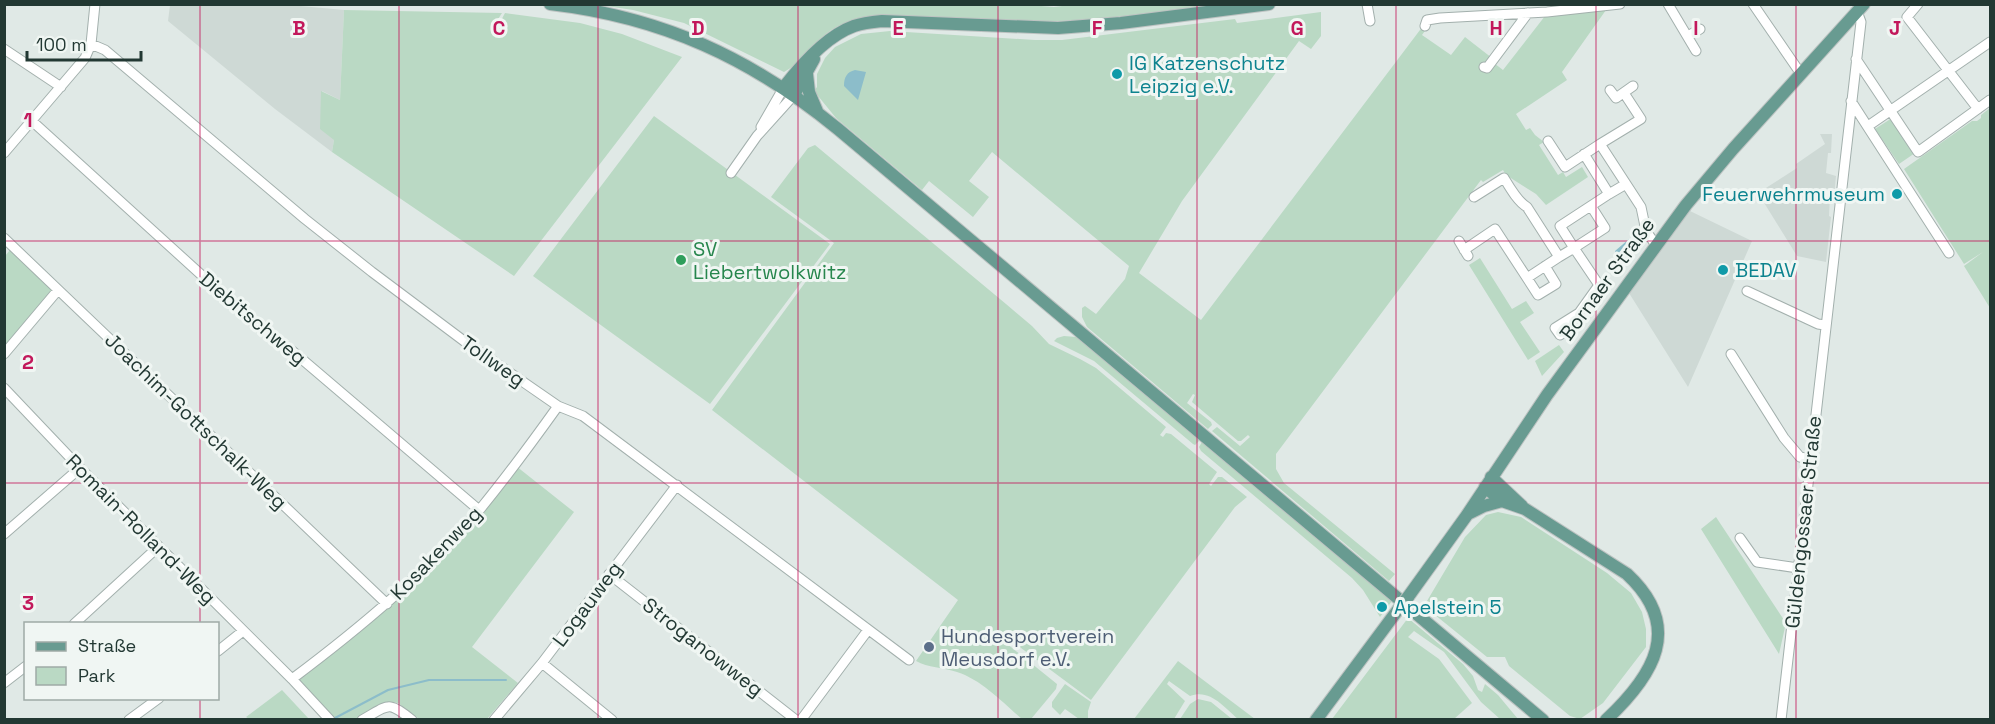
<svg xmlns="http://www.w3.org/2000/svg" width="1995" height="724" font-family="'Space Grotesk',sans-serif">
<rect width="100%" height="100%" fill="#e0e9e6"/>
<!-- built -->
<path fill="#ced9d5" d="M279,4l65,6 -4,90 -18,-9 12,49 -2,12 -57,-43 -107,-88 2,-16z
M1820,134h12l-1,19h-3l-2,20 10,3 -2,21 -4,-1 -1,20 2,1 -5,45 -29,-6 -39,-63 39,-25 -1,-4 29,-20z
M1690,211l62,30 -64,146 -59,-94z"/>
<!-- green -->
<path fill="#bad9c4" d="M1015,4l39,3 24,-3 137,1 -114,14 -63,3 -164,-7c-17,4 -35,8 -48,19 -15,12 -26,30 -42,38l-100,-49 -51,-13 -33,-5z
M344,10l158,3 -9,14 4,1 8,-15 75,10 42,11 60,23 -168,219 -182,-124 2,-12 -14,-11 1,-38 19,9z
M1606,10l-44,62 5,8 -51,34 10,16 4,-2 5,7 9,7 -5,3 19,30 5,-3 3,5 16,-10 6,10 -42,28 -10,-11 -30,-19 -3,-5 -20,12 -2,-2 -205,274v15l8,14 111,91 -6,7 -177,-150 5,-4 23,19 10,-9 -2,-2 -7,6h-3l-46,-39 3,-7 -2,-1 -6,9 24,19 1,3 -4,4 -121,-102 -5,-10v-9l3,-2 11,8 29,-35 4,-13 -137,-114 -23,29 20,16 -16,20 -44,-36 -7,9 -86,-72 -22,-27 3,-4v-13l8,-16 10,-11 26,-13 29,-3 145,9h27l173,-21 2,4 84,-11v24l-10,13 -12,-8 -117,160 -43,72 62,47 222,-294 4,2 -5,7 29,20 14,-18 27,21 -2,2 13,10 42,-54z
M1990,108v200l-26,-42 19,-14 -19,12 -60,-95 68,-48h5l4,-3v-3z
M654,116l176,128 -120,160 -177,-128z
M1892,118l23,35 -16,11 -24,-35z
M815,145l191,159 26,22 17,18 31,15 16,9 70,59 -6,8 3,2 3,-4 5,1 46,38 -8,12 2,2 7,-9h4l25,20 -12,10 -144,193 -90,-67 -2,1 8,6 -1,3 51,41 -1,5 -25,30h-9c-20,-17 -40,-39 -65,-47 -14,-5 -29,-4 -41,-11l42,-61 -246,-190 122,-167 -63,-46 37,-49z
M10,250l42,38 -1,6 -46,56v-94z
M1480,258l32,51 14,-8 8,12 -14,9 20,30 -12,8 -59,-95z
M1064,336l12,1 7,4 117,99 -5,5 -2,-1 -99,-83 -40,-20 3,-3z
M1559,345l5,7 -22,24 -7,-15z
M1202,442l190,159 -12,16 -17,-27 -11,-12 -151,-127 -2,-4z
M516,466l58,46 -102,135 46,36 -31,36h-68l-21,-16 -8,-1 -34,17h-22l-38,-40 94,-74z
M1498,512l23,5 86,56 24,20 11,19 4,17v18l-43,56 -23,16 -10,-3 -61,-50 -4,-9h-18l-63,-51 41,-69 21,-22z
M1716,517l70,106 -7,31 -78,-125z
M1408,618l55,46 10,12 5,14 4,2 3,-8 13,11 20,24h-18l-19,-17 -37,-50 -30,-21 -6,6 31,22 33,44 -18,16h-122z
M1178,661l77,58h-17c-13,-11 -28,-31 -48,-23l-21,-15 -2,3 18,17 -11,18h-40z
M1065,684l26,18 -3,9v8h-9l-14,-10 -5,6 -8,-8v-5z
M282,690l27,29h-60l-3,-2z
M1198,699l13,3 21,17h-52l10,-15z"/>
<!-- water -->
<path fill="#8cbdca" d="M855,70l11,2 -8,28 -14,-14c0,-9 3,-14 11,-16z
M1629,239l9,2 3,5 -17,19 -7,-7 -2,-7z"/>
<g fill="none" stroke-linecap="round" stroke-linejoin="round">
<!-- stream -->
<path stroke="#8cbdca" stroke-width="2" d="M335,718l53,-28 41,-10h77"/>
<defs>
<path id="minor" d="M1367,4l3,17
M1668,4l28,47
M1753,4l48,70
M1918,4l-11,13 71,92
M1425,26l2,-6 13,-2 107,-6 73,-8
M1688,36l12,-7
M91,44l14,6 200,169 67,53 92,69 94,65 25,10 326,244
M4,49l57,38
M1856,59l62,93 72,-52
M1484,67l3,1 41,-55
M1610,90l6,8 17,-12
M1851,101l98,152
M32,121l230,209 28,19 189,161
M1868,126l122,-84
M761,127l23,-40
M1548,141l17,26 35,-23 41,63 5,24 10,14
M1600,144l41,-25 -17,-26
M4,153l81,-95 6,-14 4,-40
M1584,154l25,40 17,-10
M731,173l26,-37 37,-41
M1474,197l30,-19c6,10 14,24 23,29l32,50 15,-9 -14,-22 49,-32
M4,238l383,366
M1459,241l9,15
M1464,250l31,-21 32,49 32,-21
M1527,278l11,17 18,-11 -11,-18
M1747,291l71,33 7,1
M1564,323l2,7 -6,5 -5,-7 24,-15 20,-28 -25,-37 31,-20 -14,-22
M4,354l54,-64
M1731,354l53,84 16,19 10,2
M4,388l76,80 212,211 38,41
M4,534l76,-66
M1740,538l17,24 41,6
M609,574l187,146
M74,624l84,-77
M218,651l25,-20
M542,663l70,57
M292,679c68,-51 134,-106 189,-171 27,-33 52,-67 77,-102
M4,683l22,-17
M129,720l30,-22
M362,720c27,-15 25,-20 50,0
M494,720l48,-57 135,-178
M801,720l67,-90
M1781,720l80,-698 -3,-8"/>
<path id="major" d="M550,4c112,13 201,54 288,125l705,591
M807,74l2,18 8,19
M784,87c17,-22 42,-51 70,-61 9,-3 18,-4 28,-5l176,7 63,-5 148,-19
M794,95l20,-36
M1491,477l31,29
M1485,487l17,14 23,8 102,65c57,53 27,101 -21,146
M1468,514l16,-8 18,-5
M1408,597l59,-82 80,-120 139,-190 47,-56 131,-145
M1316,720l84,-113"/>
</defs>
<!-- minor casing -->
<use href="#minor" stroke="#a3b0ad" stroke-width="11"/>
<!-- major casing -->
<use href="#major" stroke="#bdc3c2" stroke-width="14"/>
<!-- minor -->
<use href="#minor" stroke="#fff" stroke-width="9"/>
<!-- major -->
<use href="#major" stroke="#689b91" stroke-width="12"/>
<defs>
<path id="major-bridge" d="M1400,607l8,-10"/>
</defs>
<!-- major-bridge casing -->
<use href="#major-bridge" stroke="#bdc3c2" stroke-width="14" stroke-linecap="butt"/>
<!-- major-bridge -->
<use href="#major-bridge" stroke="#689b91" stroke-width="12"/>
</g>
<!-- grid -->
<path fill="none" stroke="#c2185b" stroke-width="1.5" stroke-opacity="0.55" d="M200,4v620M399,4v716M598,4v716M798,4v716M998,4v716M1197,4v716M1396,4v716M1596,4v716M1796,4v716M4,241h1986M4,483h1986M200,698v22"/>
<!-- markers -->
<g fill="#0f9aa8" stroke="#f0f6f3" stroke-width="2">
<circle cx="1117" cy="74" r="6"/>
<circle cx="1897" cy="194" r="6"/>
<circle cx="1723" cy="270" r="6"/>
<circle cx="1382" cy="607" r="6"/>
</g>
<circle fill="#2e9e5b" stroke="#f0f6f3" stroke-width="2" cx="681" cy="260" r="6"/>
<circle fill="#5c6f8a" stroke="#f0f6f3" stroke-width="2" cx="929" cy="647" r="6"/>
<g text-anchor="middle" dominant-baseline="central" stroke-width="6" stroke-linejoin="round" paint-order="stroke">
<!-- culture labels -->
<g font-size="20" fill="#0d838f" stroke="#f0f6f3" text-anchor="start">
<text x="1129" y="63">IG Katzenschutz<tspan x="1129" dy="23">Leipzig e.V.</tspan></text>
<text x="1885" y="194" text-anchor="end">Feuerwehrmuseum</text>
<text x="1735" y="270">BEDAV</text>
<text x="1394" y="607">Apelstein 5</text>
</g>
<!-- leisure labels -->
<g font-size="20" fill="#27864d" stroke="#f0f6f3" text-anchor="start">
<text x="693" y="249">SV<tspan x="693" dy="23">Liebertwolkwitz</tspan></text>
</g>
<!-- street labels -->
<g font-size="20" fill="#223833" stroke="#f0f6f3">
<text transform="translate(1607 279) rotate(-54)">Bornaer Straße</text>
<text transform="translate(253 318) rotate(40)">Diebitschweg</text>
<text transform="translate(493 361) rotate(35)">Tollweg</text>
<text transform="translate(196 421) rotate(44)">Joachim-Gottschalk-Weg</text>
<text transform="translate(1803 522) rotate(-84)">Güldengossaer Straße</text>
<text transform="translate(141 529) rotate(45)">Romain-Rolland-Weg</text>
<text transform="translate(436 553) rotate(-46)">Kosakenweg</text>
<text transform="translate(587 604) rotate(-53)">Logauweg</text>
<text transform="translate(703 647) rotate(38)">Stroganowweg</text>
</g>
<!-- service labels -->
<g font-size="20" fill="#4e5e75" stroke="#f0f6f3" text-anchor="start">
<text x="941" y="636">Hundesportverein<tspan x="941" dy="23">Meusdorf e.V.</tspan></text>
</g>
</g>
<g font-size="20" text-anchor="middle" font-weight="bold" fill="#c2185b" stroke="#f0f6f3" stroke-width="6" stroke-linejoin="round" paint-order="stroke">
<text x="299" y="35">B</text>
<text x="499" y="35">C</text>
<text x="698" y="35">D</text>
<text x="898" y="35">E</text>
<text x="1097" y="35">F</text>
<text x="1297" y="35">G</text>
<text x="1496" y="35">H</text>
<text x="1696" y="35">I</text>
<text x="1895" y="35">J</text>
<text x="28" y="127">1</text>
<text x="28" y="369">2</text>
<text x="28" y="610">3</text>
</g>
<!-- border -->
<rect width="1995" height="724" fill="none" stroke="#223833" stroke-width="12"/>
<!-- legend -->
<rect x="24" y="622" width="195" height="78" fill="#f0f6f3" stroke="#9eaaa6" stroke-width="1.5"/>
<rect x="36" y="642" width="30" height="9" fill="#689b91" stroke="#9eaaa6" stroke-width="1.5"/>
<text x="78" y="652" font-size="18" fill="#223833">Straße</text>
<rect x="36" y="667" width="30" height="18" fill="#bad9c4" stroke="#9eaaa6" stroke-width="1.5"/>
<text x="78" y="682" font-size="18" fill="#223833">Park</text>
<!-- scale -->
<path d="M27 51v9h114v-9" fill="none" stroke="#223833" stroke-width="3"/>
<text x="36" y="51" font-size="18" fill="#223833" stroke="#f0f6f3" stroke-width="4.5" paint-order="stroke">100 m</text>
</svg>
